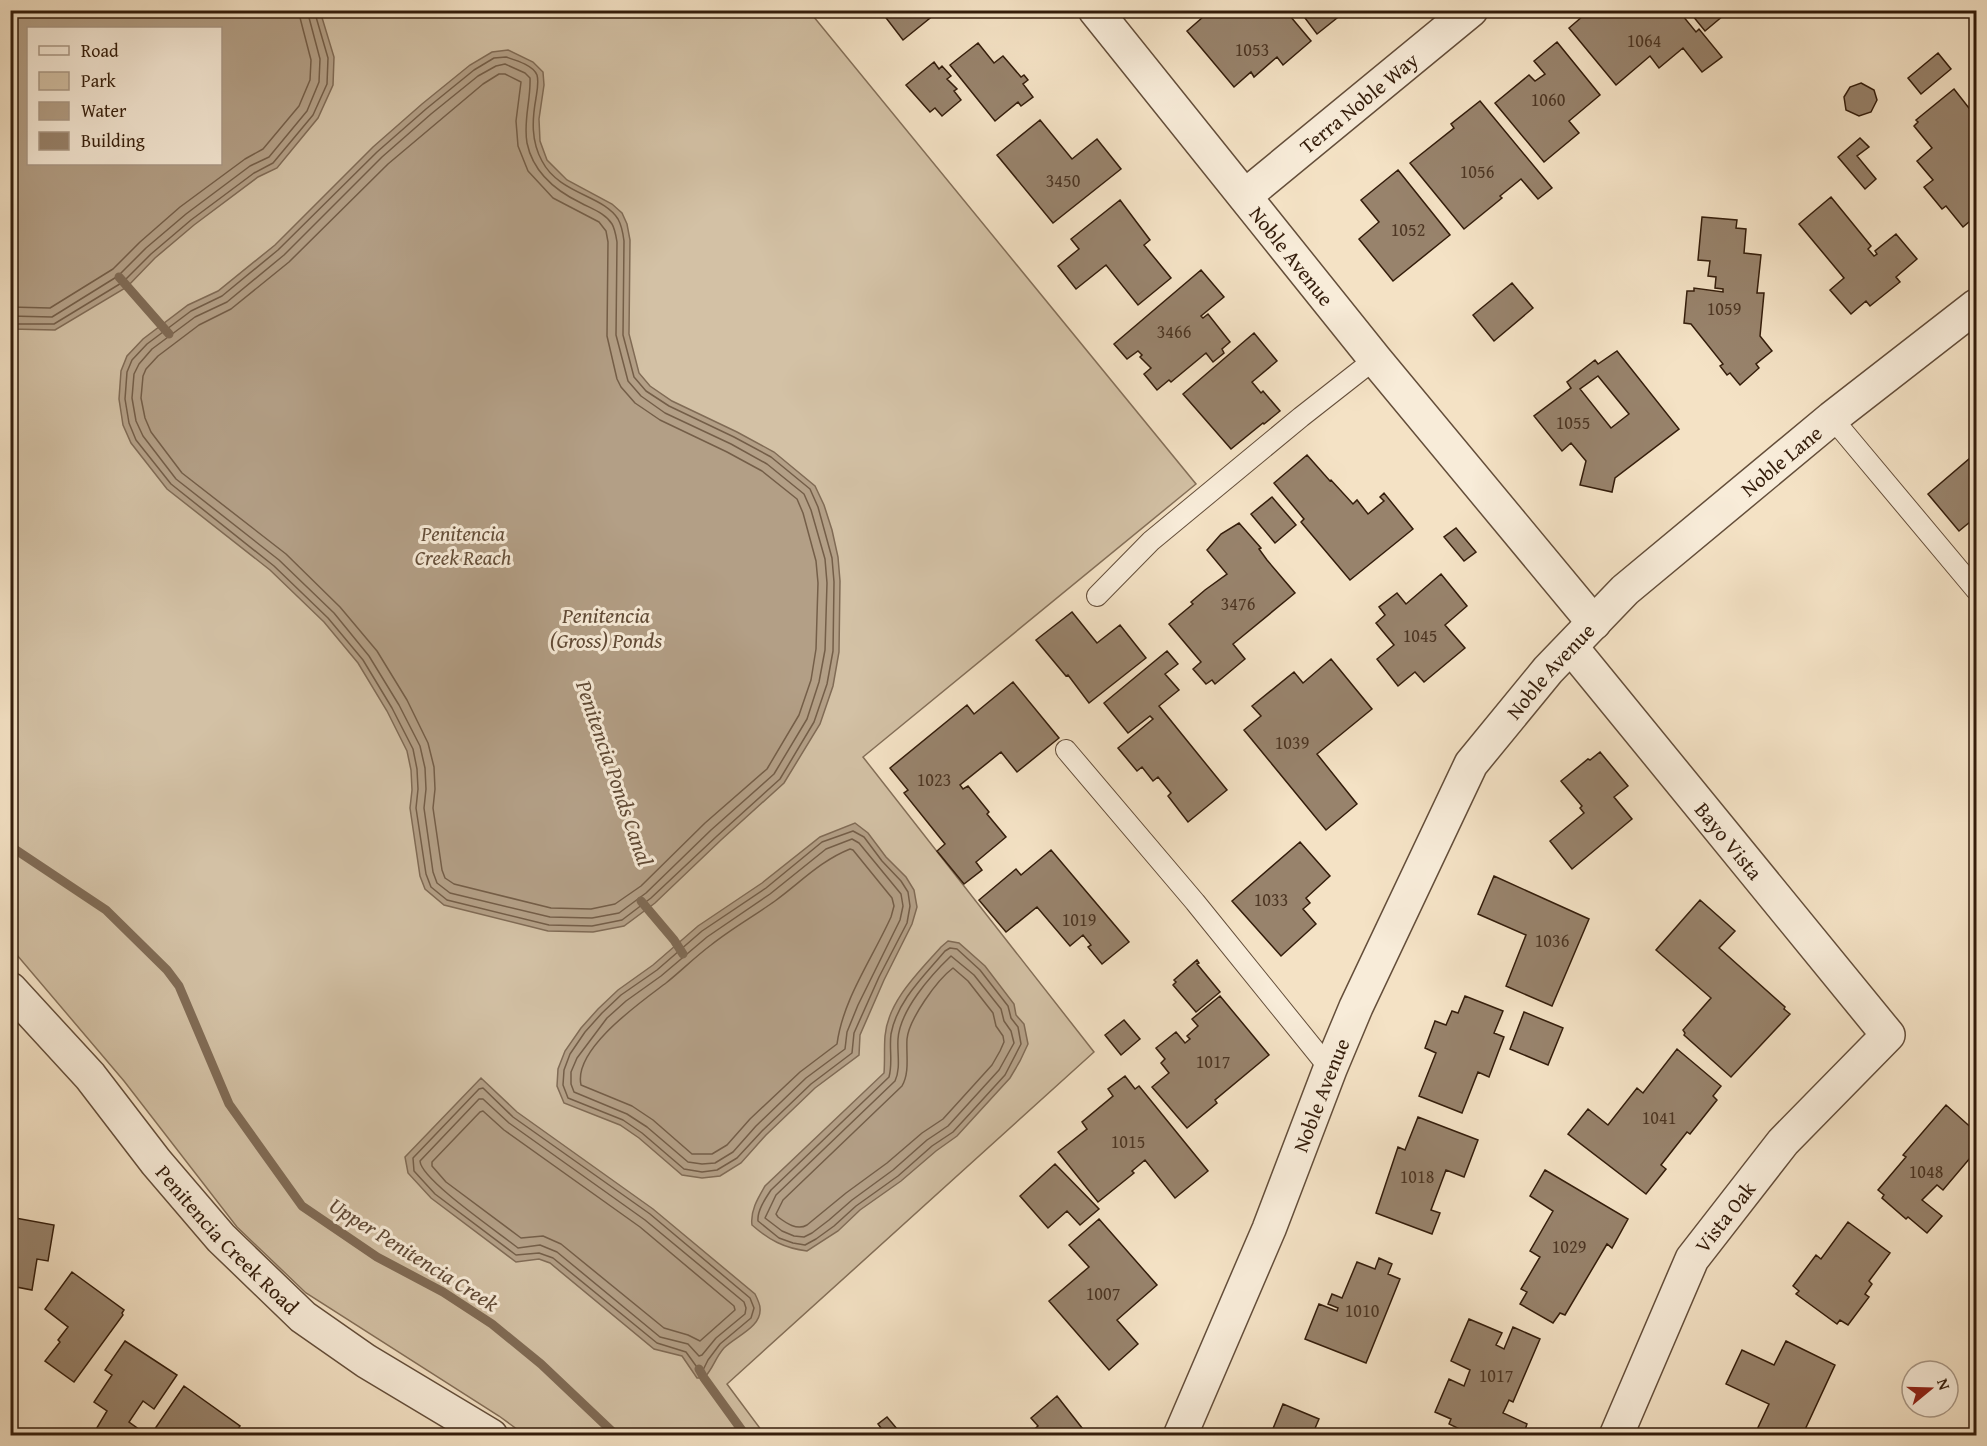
<svg xmlns="http://www.w3.org/2000/svg" width="1987" height="1446" font-family="'Gentium Book Plus',serif">
<rect width="100%" height="100%" fill="#f4e2c5"/>
<filter id="stains"><feTurbulence type="fractalNoise" baseFrequency=".00333" numOctaves="4"/><feColorMatrix values="0 0 0 0 .2 0 0 0 0 .09 0 0 0 0 .02 0 0 0 .5 -.17"/></filter>
<radialGradient id="worn" r=".72"><stop offset=".6" stop-color="#630" stop-opacity="0"/><stop offset="1" stop-color="#630" stop-opacity=".3"/></radialGradient>
<!-- green -->
<path fill="#d3c1a5" stroke="#846f58" stroke-width="1.5" fill-rule="evenodd" d="M10,11h799l387,473 -333,273 231,295 -367,332 38,51h-240l-26,-19 -193,-123 -69,-66 -113,-146 -113,-133zM28,28h192v136h-192z"/>
<!-- water -->
<path fill="#b39f86" stroke="#806b55" stroke-width="1.5" fill-rule="evenodd" d="M11,10l309,1 14,46 -1,28 -15,33 -41,50 -19,9 -64,48 -39,33 -28,29 -72,43 -44,-1zM28,28h192v136h-192z
M508,50l25,12 10,10 1,13 -5,34 1,22 7,19 20,20 45,24 10,9 5,11 3,16 -1,94 10,39 11,13 22,15 65,31 37,20 41,34 9,19 8,25 6,27 2,24 -1,71 -6,34 -13,38 -36,59 -63,57 -66,63 -31,23 -31,6 -45,-1 -104,-26 -19,-16 -5,-13 -10,-68 2,-18 -1,-20 -4,-19 -20,-40 -29,-48 -34,-41 -54,-52 -103,-81 -36,-46 -8,-18 -4,-26 2,-28 6,-15 16,-17 45,-34 30,-14 57,-46 98,-98 49,-43 48,-39 22,-13z
M855,823l13,10 18,24 20,20 8,13 3,17 -5,17 -28,56 -24,55 -1,20 -44,33 -49,47 -25,28 -21,13 -18,2 -20,-3 -43,-37 -19,-13 -56,-22 -7,-17 1,-17 7,-18 16,-23 17,-19 20,-19 35,-25 45,-39 64,-43 58,-46z
M948,941l11,2 26,23 29,38 2,11 8,9 4,20 -8,17 -10,17 -53,58 -21,15 -35,30 -41,29 -22,21 -31,20c-23,-3 -38,-11 -55,-26 -2,-14 6,-27 13,-39l119,-113c1,-12 0,-25 1,-37 3,-35 34,-64 56,-89z
M481,1078l36,34 136,97 102,85c2,4 5,10 5,14 2,19 -24,28 -36,40 -9,10 -11,21 -20,30h-7l-15,-22 -28,-7 -104,-86 -11,-4 -23,3 -85,-64 -23,-25 -3,-16z"/>
<g fill="none" stroke-linecap="round" stroke-linejoin="round">
<!-- shore -->
<path stroke="#745e48" stroke-width="1.5" d="M506,57c9,3 27,8 31,18 2,7 0,16 -1,23 -4,22 -5,43 6,63 17,33 61,34 76,58 4,7 5,14 6,22l-1,94 11,42 12,14 23,15 65,31 37,20 39,32 8,18 14,51 2,24 -1,69 -6,33 -13,38 -34,57 -63,57 -66,62 -29,22 -30,6 -43,-1 -102,-25 -16,-13 -5,-13 -10,-66 2,-19 -1,-20 -4,-20 -21,-41 -29,-48 -35,-42 -54,-52 -103,-82 -35,-44 -7,-17 -4,-24 2,-27 5,-12 15,-16 44,-33 31,-15 56,-46 99,-98 49,-43 48,-39 20,-12z
M505,64l20,9 5,5c1,22 -7,43 -3,65 6,29 29,48 54,60 11,6 24,10 31,21 3,5 4,12 5,18l-1,93 12,46 13,15 24,17 66,31 36,20 37,30 7,16 14,49 2,24 -2,67 -6,32 -12,37 -33,55 -63,56 -65,63 -27,20 -27,5 -42,-1 -100,-24 -13,-10 -4,-11 -9,-64 2,-19 -1,-21 -5,-22 -21,-41 -30,-49 -35,-43 -55,-53 -103,-81 -33,-43 -7,-15 -4,-23 2,-24 5,-10 13,-15 43,-32 32,-15 57,-47 98,-98 49,-43 47,-38 18,-10z
M499,74h6l16,8 -5,39 2,25 10,25 25,27 46,24 7,9 2,11 -1,94 10,43 4,8 14,16 25,17 67,32 35,19 35,28 6,14 13,48 2,22 -2,66 -5,31 -12,35 -32,54 -62,54 -64,63 -26,18 -24,5 -40,-1 -97,-24 -9,-6 -3,-8 -9,-62 2,-19 -1,-22 -6,-24 -21,-43 -30,-49 -37,-44 -54,-53 -104,-81 -31,-41 -6,-14 -4,-20 2,-22 3,-7 12,-13 41,-31 32,-16 58,-47 99,-98 95,-80z
M10,307l40,1 63,-39 27,-27 40,-35 65,-48 18,-10 36,-43 11,-26 1,-20 -13,-50
M10,316l42,1 66,-41 28,-28 40,-34 64,-48 19,-9 38,-46 12,-29 1,-23 -13,-49
M10,324h44l69,-42 28,-28 40,-34 63,-47 19,-10 40,-48 14,-31 1,-26 -14,-48
M853,831l11,6 18,24 19,20 7,11 2,14 -3,17 -28,54 -25,56 -2,20 -41,31 -49,47 -25,27 -20,12 -15,2 -18,-3 -42,-36 -19,-13 -55,-22 -5,-13 1,-15 6,-16 15,-22 17,-19 19,-18 36,-25 45,-39 64,-43 56,-46z
M852,839l7,4 42,51 2,12 -3,14 -42,85 -11,27 -2,17 -39,29 -50,48 -23,26 -18,11 -13,1 -14,-2 -41,-35 -20,-13 -53,-22 -3,-8v-12l6,-14 30,-40 19,-17 35,-25 46,-39 63,-43 56,-45z
M850,849l3,1 39,48 2,8 -3,11c-19,42 -48,82 -54,127l-37,28 -50,47 -23,26 -15,9h-20l-39,-34 -21,-14 -51,-21c-8,-36 60,-83 85,-102 15,-12 29,-26 45,-38 20,-16 43,-29 64,-44 26,-19 45,-40 75,-52z
M950,948l7,1 23,21 28,36 3,12 7,9 3,17 -16,31 -52,57 -21,14 -34,30 -42,30 -22,20 -18,13 -11,6 -12,-2 -14,-5 -21,-17c-1,-10 7,-22 13,-31l118,-113c4,-14 0,-29 2,-43 6,-33 33,-58 54,-83z
M951,956l23,19 27,34 3,12 7,10 3,12 -15,27 -51,56 -21,14 -34,30 -41,30 -23,20 -17,13 -8,4 -10,-1 -12,-5 -17,-13 11,-23 119,-114c6,-13 2,-28 3,-42 2,-29 33,-64 53,-83z
M953,968l15,13 25,32 3,13 7,10 1,6 -4,9 -8,14 -49,54 -21,14 -35,30 -41,30 -39,32c-10,6 -21,-2 -29,-8l-2,-3 7,-14 119,-114c8,-14 4,-31 5,-47 2,-20 30,-59 46,-71z
M483,1088l30,29 137,97 100,84 4,10 -3,10 -31,26 -12,16 -5,10h-4l-13,-18 -29,-9 -104,-85 -14,-5 -23,2 -81,-61 -21,-23 -1,-13 66,-69z
M479,1099h4l26,24 136,97 99,82 2,6 -1,6 -29,24 -14,17 -3,1 -11,-12 -28,-7 -103,-85 -17,-7 -22,3c-17,-14 -97,-68 -98,-87z
M483,1111l21,19 136,97 94,79 1,4 -35,31 -12,-6 -24,-7 -103,-84 -18,-8 -22,2 -75,-56 -14,-16v-4l48,-50z"/>
<!-- stream -->
<path stroke="#806b55" stroke-width="9" d="M119,277l50,57
M10,846l96,64 61,60 12,16 50,118 73,102 75,51 66,35 49,32 49,40 76,72
M641,901l33,39 9,14
M699,1369l5,9 42,58"/>
</g>
<!-- building -->
<path fill="#98836c" stroke="#341d0b" stroke-width="1.5" fill-rule="evenodd" d="M880,10h60l-37,30z
M1211,10h18l2,3 3,-3h51l26,31 -28,24 -6,-8 -23,20 -3,-5 -17,15 -47,-56z
M1299,10h48l-30,24z
M1590,10h88l18,22 3,-3 23,28 -20,15 -19,-24 -24,20 -9,-12 -34,29 -47,-57z
M1688,10h42l-25,21z
M1557,42l43,53 -31,26 10,12 -35,29 -49,-59 34,-28 6,6 10,-7 -11,-13z
M978,43l16,20 9,-7 18,21 3,-2 4,5 -5,4 10,13 -12,9 -3,-4 -23,19 -45,-56z
M1938,53l13,16 -30,25 -13,-16z
M934,62l5,7 3,-3 9,10 -4,3 10,10 -3,2 7,9 -19,16 -7,-8 -5,4 -24,-27z
M1861,83l13,7 3,10 -6,12 -12,4 -13,-6 -2,-13 6,-10z
M1954,89l22,28v99l-13,11 -17,-21 -4,3 -18,-22 9,-7 -16,-19 15,-13 -18,-22 4,-4 -2,-2z
M1480,101l72,87 -14,11 -17,-20 -21,17 2,2 -38,31 -54,-66 44,-35 -3,-4z
M1040,120l32,39 25,-20 24,30 -68,54 -56,-68z
M1860,138l9,9 -12,9 19,23 -11,10 -27,-32z
M1398,170l52,65 -57,46 -34,-42 20,-17 -18,-22z
M1831,197l40,49 -3,3 6,7 3,-2 -2,-3 21,-17 21,25 -21,18 4,5 -30,24 -4,-5 -15,13 -21,-24 14,-12 -45,-54z
M1120,200l30,40 -6,5 27,33 -33,27 -32,-40 -30,24 -18,-23 21,-17 -8,-10z
M1702,217l35,3 -1,8 10,1 -2,24 17,2 -4,38h7l-4,43 12,15 -16,13 3,4 -19,17 -10,-12 -3,2 -7,-9 3,-2 -32,-40 -7,-1 3,-32h7v-3l29,4v-3l-8,-1 1,-11 -8,-1 2,-15 -12,-1z
M1201,270l23,27 -23,19 2,2 5,-4 22,28 -8,7 2,4 -11,9 -7,-9 -35,29 -2,-2 -12,10 -13,-16 7,-6 -11,-11 2,-2 -4,-4 -11,8 -13,-15z
M1512,283l21,25 -39,33 -21,-26z
M1254,333l23,28 -25,21 9,11 2,-2 17,20 -16,13 -1,-1 -32,26 -48,-55z
M1617,351l62,78 -64,49 -3,14 -32,-7 6,-24 -15,-18 -9,8 -28,-35 37,-28 -4,-6 28,-22 3,4zM1598,376l31,38 -18,14 -31,-39z
M1976,453v64l-17,14 -31,-37z
M1307,455l23,26 1,-1 22,24 4,-4 11,14 16,-13 -4,-4 4,-4 29,36 -63,51 -49,-58 3,-3 -30,-36z
M1272,497l24,28 -21,18 -24,-29z
M1239,523l22,25 -2,1 8,11 28,33 -62,51 12,15 -30,25 -3,-4 -6,4 -13,-15 8,-7 -32,-38 24,-20 -2,-2 14,-12 22,-16 -20,-24 14,-16z
M1456,528l20,24 -12,9 -20,-24z
M1441,574l26,32 -22,19 20,23 -41,34 -9,-10 -17,14 -21,-27 17,-14 -18,-22 9,-8 -6,-8 18,-14 9,11z
M1072,612l25,31 23,-18 26,33 -57,45 -21,-28 -2,1 -30,-36z
M1167,651l11,13 -13,10 14,16 -20,16 68,84 -39,32 -20,-26 3,-3 -13,-16 -5,4 -11,-14 -5,4 -19,-23 35,-29 -3,-3 -22,17 -24,-30z
M1331,659l41,50 -55,45 40,50 -31,26 -82,-100 17,-14 -9,-10 42,-34 9,11z
M1013,682l46,56 -42,34 -16,-20 -41,33 3,4 5,-3 21,26 -2,2 19,23 -30,25 6,8 -18,14 -27,-33 8,-7 -41,-51 4,-3 -18,-22 77,-63 7,9z
M1600,752l28,34 -14,11 18,22 -60,50 -22,-28 34,-28 -4,-5 2,-2 -21,-25 27,-22 2,1z
M1300,842l30,34 -24,22 4,5 -7,6 13,15 -35,32 -49,-55z
M1051,850l78,92 -27,22 -14,-17 3,-2 -8,-10 -13,11 -33,-39 -31,25 -27,-32 37,-31 5,6z
M1494,876l95,43 -37,87 -46,-20 20,-51 -48,-21z
M1700,900l35,31 -16,17 66,59 -1,2 6,5 -59,63 -47,-42 1,-2 -2,-3 28,-32 -55,-48z
M1197,960l2,3 -2,1 23,28 -24,20 -23,-27 3,-3 -2,-2z
M1220,996l49,59 -54,45 2,3 -30,25 -35,-41 17,-14 -8,-10 4,-4 -9,-11 20,-16 9,11 5,-4 -3,-3 11,-10 -6,-7z
M1465,996l38,15 -9,22 10,4 -15,40 -11,-5 -16,41 -43,-17 17,-43 -11,-5 10,-27 11,4 6,-14 6,2z
M1524,1012l39,16 -15,37 -38,-16z
M1124,1020l16,19 -19,16 -16,-20z
M1677,1049l44,37 -8,10 4,4 -27,34 -3,-2 -26,33 5,4 -20,25 -78,-60 20,-25 20,16 29,-37 6,5z
M1125,1076l10,13 4,-3 69,85 -33,27 -30,-38 -13,11 2,2 -36,29 -40,-50 29,-23 -5,-7 31,-26 -5,-7z
M1946,1105l30,27v19l-33,39 -6,-5 -15,15 20,16 -15,17 -19,-16 -2,2 -24,-21 2,-3 -6,-5 28,-33 -3,-2z
M1418,1117l60,23 -14,37 -18,-7 -15,40 9,3 -8,21 -56,-21 22,-66 7,3z
M1055,1164l44,45 -19,16 -13,-14 -19,17 -28,-32z
M1545,1170l83,49 -16,29 -5,-4 -42,71 -5,-2 -7,10 -33,-19 7,-12 -6,-3 19,-32 -10,-6 23,-40 -23,-15z
M10,1217l44,8 -6,36 -11,-2 -5,31 -16,-3 -5,29z
M1099,1219l58,66 -40,35 21,24 -29,26 -60,-69 40,-34 -20,-22z
M1848,1222l42,31 -21,28 3,3 -7,10 4,3 -21,28 -8,-5 -3,4 -41,-30 3,-3 -6,-5 23,-31 5,4z
M1379,1258l13,6 -4,10 12,5 -34,84 -61,-24 14,-35 18,7 1,-3 -10,-4 4,-10 10,4 15,-36 18,7z
M72,1272l52,38 -2,3 1,2 -49,67 -29,-21 15,-19 -2,-2 10,-13 -23,-18z
M1469,1319l33,14 -6,12 8,4 9,-22 27,12 -27,63 -4,-2 -6,13 24,11 -4,12h-49l-25,-12 2,-5 -16,-7 14,-33 15,7 6,-16 -19,-9z
M125,1341l52,34 -23,34 -11,-8 -14,21 11,8 -4,6h-44l15,-25 -13,-9 18,-27 -7,-5z
M1786,1341l49,24 -33,71h-48l15,-32 -43,-20 16,-34 32,15z
M184,1386l56,40 -7,10h-83z
M1057,1396l29,37 1,-2 3,5h-63l11,-10 -7,-8z
M1283,1404l36,15 -6,14 7,3h-50z
M887,1417l16,19h-30l8,-8 -3,-4z"/>
<g fill="none" stroke-linecap="round" stroke-linejoin="round">
<defs>
<path id="service" d="M1832,418l144,172
M1097,596l54,-55 150,-124 74,-58
M1066,750l129,152 135,167"/>
<g id="minor">
<path id="s1" d="M1095,10l280,349 219,264"/>
<path id="s2" d="M1245,196l226,-186"/>
<path id="s3" d="M1571,647l317,388 -105,107 -91,117 -76,177"/>
<path id="s4" d="M1180,1436l89,-207 61,-160 26,-62 115,-243 77,-94 77,-80 207,-172 144,-112"/>
</g>
<g id="tertiary">
<path id="s5" d="M10,989l80,87 66,86 65,76 82,79 63,44 125,75"/>
</g>
</defs>
<!-- service casing -->
<use href="#service" stroke="#644e3a" stroke-width="22"/>
<!-- minor casing -->
<use href="#minor" stroke="#644e3a" stroke-width="36"/>
<!-- tertiary casing -->
<use href="#tertiary" stroke="#644e3a" stroke-width="36"/>
<!-- service -->
<use href="#service" stroke="#f8ecd9" stroke-width="20"/>
<!-- minor -->
<use href="#minor" stroke="#f8ecd9" stroke-width="33"/>
<!-- tertiary -->
<use href="#tertiary" stroke="#f8ecd9" stroke-width="33"/>
</g>
<g text-anchor="middle" dominant-baseline="central" stroke-width="6" stroke-linejoin="round" paint-order="stroke">
<!-- number labels -->
<g font-size="18" fill="#4d3623">
<text x="1644" y="40">1064</text>
<text x="1252" y="49">1053</text>
<text x="1548" y="99">1060</text>
<text x="1477" y="171">1056</text>
<text x="1063" y="180">3450</text>
<text x="1408" y="229">1052</text>
<text x="1724" y="308">1059</text>
<text x="1174" y="331">3466</text>
<text x="1573" y="422">1055</text>
<text x="1238" y="603">3476</text>
<text x="1420" y="635">1045</text>
<text x="1292" y="742">1039</text>
<text x="934" y="779">1023</text>
<text x="1271" y="899">1033</text>
<text x="1079" y="919">1019</text>
<text x="1552" y="940">1036</text>
<text x="1213" y="1061">1017</text>
<text x="1659" y="1117">1041</text>
<text x="1128" y="1141">1015</text>
<text x="1926" y="1171">1048</text>
<text x="1417" y="1176">1018</text>
<text x="1569" y="1246">1029</text>
<text x="1103" y="1293">1007</text>
<text x="1362" y="1310">1010</text>
<text x="1496" y="1375">1017</text>
</g>
<!-- street labels -->
<g font-size="21" fill="#341d0b" stroke="#f8ecd9">
<text stroke="none"><textPath href="#s2" startOffset="147">Terra Noble Way</textPath></text>
<text stroke="none"><textPath href="#s1" startOffset="315">Noble Avenue</textPath></text>
<text stroke="none"><textPath href="#s4" startOffset="1168">Noble Lane</textPath></text>
<text stroke="none"><textPath href="#s4" startOffset="855">Noble Avenue</textPath></text>
<text stroke="none"><textPath href="#s3" startOffset="250">Bayo Vista</textPath></text>
<text stroke="none"><textPath href="#s4" startOffset="369">Noble Avenue</textPath></text>
<text transform="translate(1725 1217) rotate(-52)">Vista Oak</text>
<text stroke="none"><textPath href="#s5" startOffset="332">Penitencia Creek Road</textPath></text>
</g>
<!-- park labels -->
<g font-size="21" font-style="italic" fill="#644e39" stroke="#f8ecd9">
<text x="463" y="533">Penitencia<tspan x="463" dy="24">Creek Reach</tspan></text>
</g>
<!-- water labels -->
<g font-size="22" font-style="italic" fill="#604a36" stroke="#f8ecd9">
<text x="606" y="615">Penitencia<tspan x="606" dy="25">(Gross) Ponds</tspan></text>
<text transform="translate(615 773) rotate(71)">Penitencia Ponds Canal</text>
<text transform="translate(414 1254) rotate(32)">Upper Penitencia Creek</text>
</g>
</g>
<!-- margin -->
<rect width="1987" height="1446" fill="none" stroke="#f4e2c5" stroke-width="36"/>
<rect x="12" y="12" width="1963" height="1422" fill="none" stroke="#341d0b" stroke-width="3"/>
<rect x="18" y="18" width="1951" height="1410" fill="none" stroke="#341d0b" stroke-width="1.5"/>
<!-- legend -->
<rect x="27" y="27" width="195" height="138" fill="#f8ecd9" stroke="#aa9987" stroke-width="1.5"/>
<rect x="39" y="46" width="30" height="9" fill="#f8ecd9" stroke="#aa9987" stroke-width="1.5"/>
<text x="81" y="57" font-size="18" fill="#341d0b">Road</text>
<rect x="39" y="72" width="30" height="18" fill="#d3c1a5" stroke="#aa9987" stroke-width="1.5"/>
<text x="81" y="87" font-size="18" fill="#341d0b">Park</text>
<rect x="39" y="102" width="30" height="18" fill="#b39f86" stroke="#aa9987" stroke-width="1.5"/>
<text x="81" y="117" font-size="18" fill="#341d0b">Water</text>
<rect x="39" y="132" width="30" height="18" fill="#98836c" stroke="#aa9987" stroke-width="1.5"/>
<text x="81" y="147" font-size="18" fill="#341d0b">Building</text>
<!-- north arrow -->
<g transform="translate(1930 1389) rotate(71)"><circle r="28" fill="#f8ecd9" stroke="#aa9987" stroke-width="1.5"/>
<path d="M0-4.5L10 22L0 15L-10 22Z" fill="#8f2418"/>
<text y="-9" font-size="16" font-weight="bold" text-anchor="middle" fill="#341d0b">N</text>
</g>
<rect width="100%" height="100%" filter="url(#stains)"/>
<rect width="100%" height="100%" fill="url(#worn)"/>
</svg>
